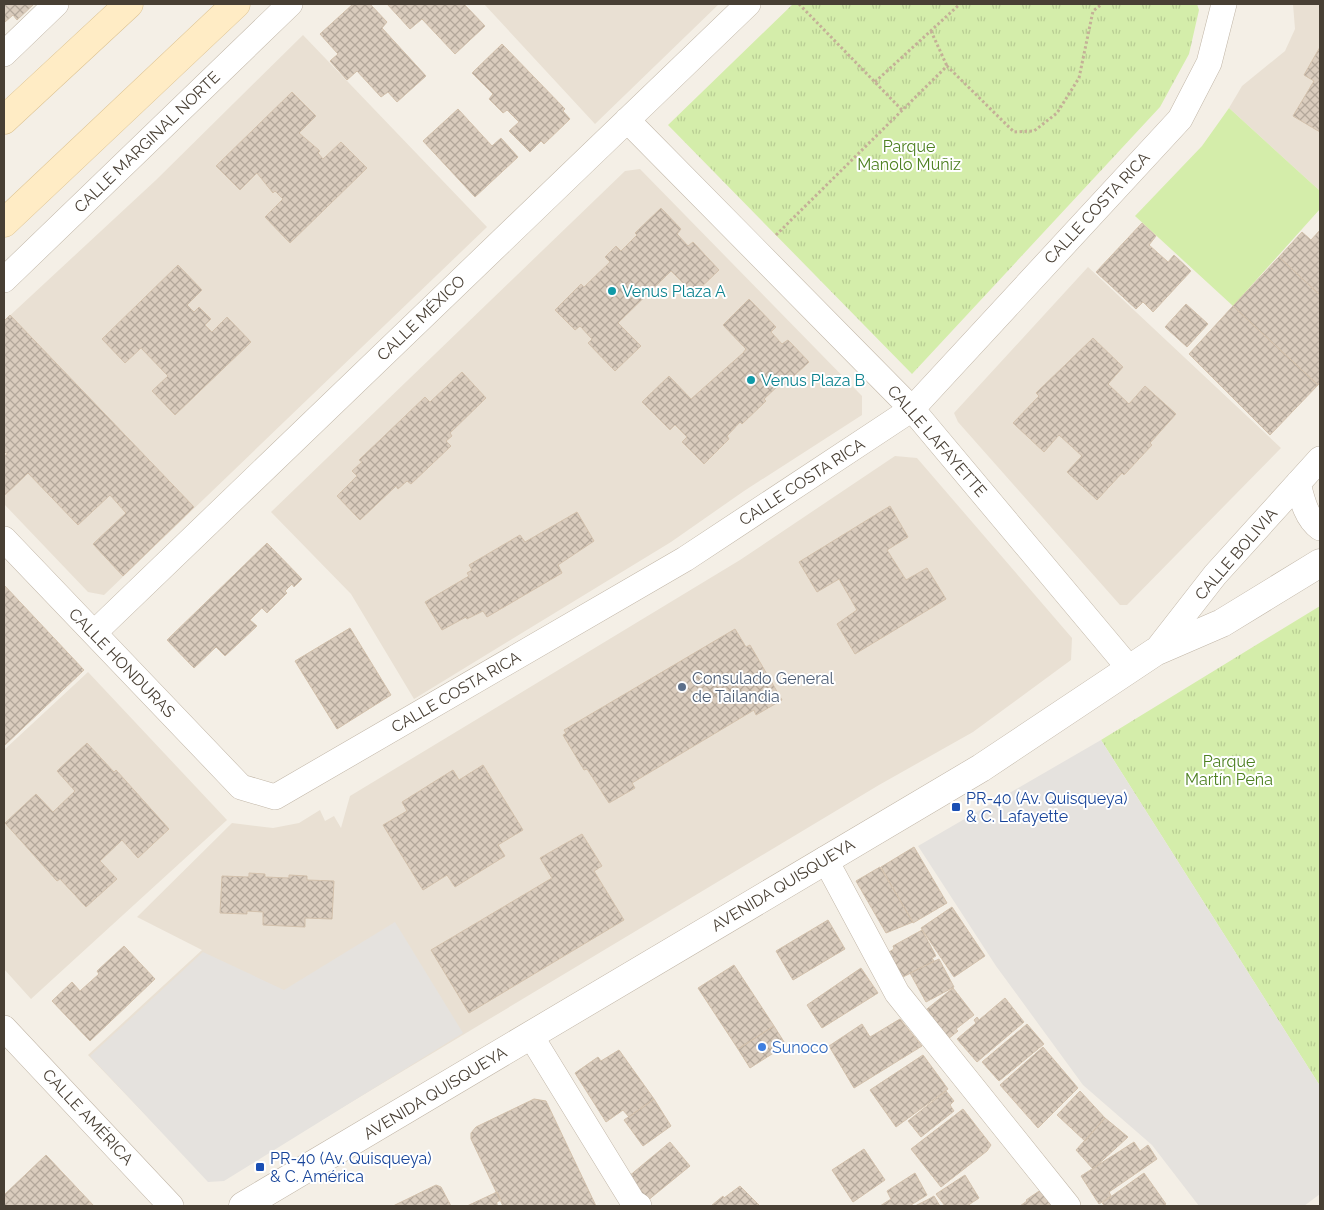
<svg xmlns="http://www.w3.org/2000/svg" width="1324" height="1210" font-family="Raleway,sans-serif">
<defs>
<pattern id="park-tufts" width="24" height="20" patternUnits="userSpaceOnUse" patternTransform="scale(1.25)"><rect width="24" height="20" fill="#d4edaa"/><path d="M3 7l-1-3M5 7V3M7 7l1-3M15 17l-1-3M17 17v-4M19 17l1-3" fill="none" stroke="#b8cc93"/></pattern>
<pattern id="building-cross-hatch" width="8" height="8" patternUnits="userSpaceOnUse" patternTransform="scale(1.25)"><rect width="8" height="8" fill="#daccbd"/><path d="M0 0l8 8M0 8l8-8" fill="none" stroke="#b3a79a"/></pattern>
</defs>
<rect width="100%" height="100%" fill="#f4efe6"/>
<!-- residential -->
<path fill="#e9e0d3" d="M484,4h235l-124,120z
M1293,4h27v187l-91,-83 13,-22 43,-35 10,-22z
M303,35l184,192 -383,368 -16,-3 -84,-88v-183l152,-141z
M640,169l222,227v19l-118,76 -73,51 -257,157 -63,-105 -80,-82 354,-341z
M1088,267l193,181 -154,157h-7l-162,-183 -4,-9z
M895,456l22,2 155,180 -1,22 -98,72 -94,53 -656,394h-16l-119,-124 114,-105 -65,-33 95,-94 41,5 26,-5 21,-13 5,11 9,-5 7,12 9,-32 390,-236z
M88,672l139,148 -196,179 -27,-30v-219z"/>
<!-- grass -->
<path fill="#d4edaa" d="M1229,108l91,83v18l-87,97 -98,-90 67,-70z"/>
<!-- park -->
<path fill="url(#park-tufts)" d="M793,4h404l2,6 -10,44 -29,53 -248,267 -244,-249z
M1320,606v480l-219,-346z"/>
<!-- parking -->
<path fill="#e5e2de" d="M1101,740l219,346v108l-16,12h-105l-47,-61 -69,-60 -87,-119 -78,-120z
M395,922l68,111 -239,148 -16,1 -118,-126 113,-104 81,38z"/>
<!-- building -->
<path fill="url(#building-cross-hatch)" stroke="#d3c1ac" d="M4,4h30l-17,16 -4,-5 -8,7z
M353,4h17l17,18 -5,6 44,48 -29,26 -9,-10 -7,5 -24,-26 -10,9 -17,-19 8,-7 -18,-20z
M387,4h77l21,22 -30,28 -33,-35 -12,10z
M502,44l63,65 -2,2 7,8 -26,25 -3,-3 -11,11 -21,-21 10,-9 -12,-12 -4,3 -14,-14 4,-5 -21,-21z
M1320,47v85l-27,-16 21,-35 -10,-6z
M292,92l24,24 -17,17 21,18 -2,2 5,6 18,-17 26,26 -77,75 -25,-26 18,-18 -8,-8 -2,2 -16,-20 -17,17 -24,-24z
M458,109l34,37 9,-8 17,19 -43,40 -52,-56z
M661,208l20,21 -4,5 11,12 5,-4 26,28 -25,24 -23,-23 -53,52 23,23 -26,25 -27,-28 4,-4 -12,-13 -5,4 -20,-20 26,-26 3,3 26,-25 -5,-5 11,-11 5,5 16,-16 -2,-2z
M1142,223l14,13 -7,9 19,17 6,-7 17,16 -38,41 -10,-10 -7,7 -40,-37z
M1320,230v65l-41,-38 23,-25 9,8z
M1279,257l41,38v87l-2,3 -85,-79z
M178,265l24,25 -15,15 7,7 5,-5 12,12 -6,6 7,7 15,-15 24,25 -76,73 -23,-24 16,-15 -27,-28 -16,15 -23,-24z
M749,299l27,28 -5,5 11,12 6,-4 21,22 -27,25 -2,-3 -16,15 2,2 -24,23 -2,-2 -13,14 2,3 -25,25 -22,-22 5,-5 -12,-12 -5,5 -28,-28 27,-26 22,23 52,-46 3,-4 -23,-24z
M1186,304l22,20 -21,23 -22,-20z
M1233,306l85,79 -48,50 -81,-81z
M10,315l184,192 -71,69 -30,-32 33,-31 -16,-18 -32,30 -50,-52 -24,23v-40l3,-2 -3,-3v-130z
M1093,338l30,29 -15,17 21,20 16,-18 31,28 -26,29 2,2 -28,30 -2,-2 -25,27 -30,-28 15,-16 -23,-21 -15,17 -31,-29 26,-27 -3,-3z
M462,372l24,26 -36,35 2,3 -6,5 5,5 -40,38 -4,-3 -9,8 -2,-3 -36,34 -23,-24 20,-20 -5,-5 10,-9 -3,-2 66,-63 5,5z
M890,506l18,31 -21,13 19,30 21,-12 19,31 -91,55 -18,-30 20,-14 -18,-31 -22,13 -18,-30z
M577,512l17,29 -36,24 4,8 -75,44 -4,-6 -16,8 -1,-2 -24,13 -17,-28 44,-26 -2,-3 5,-3 -3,-5 51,-30 5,7z
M267,543l35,36 -8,8 -2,-3 -7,7 2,2 -20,20 -5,-5 -12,12 7,6 -32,30 -9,-9 -22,21 -27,-28z
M4,585l80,85 -80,76z
M350,628l41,67 -54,34 -42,-68z
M735,629l11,18 4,-2 32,55 -26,15 -2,-5 -122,73 3,5 -26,15 -22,-34 -3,1 -21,-35 3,-2 -2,-3z
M87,743l27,29 2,-2 53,59 -31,29 -16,-18 -22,21 17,18 -31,28 -26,-28 -3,2 -52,-58 31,-29 17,18 22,-21 -18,-20z
M483,765l40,65 -25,15 7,11 -50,31 -8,-12 -24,15 -40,-65 24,-14 -5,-9 51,-32 6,10z
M582,834l20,32 -8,5 30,49 -155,93 -38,-63 121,-72 -12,-20z
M914,847l33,56 -34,20 -32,-56z
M880,867l33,55 -27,11 -30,-52z
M249,873l16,1v3l24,1v-3l18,1v4l27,1 -2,38 -27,-1v9l-42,-2v-13l-16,-1v3l-27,-1 2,-37 27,1z
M952,907l33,49 -31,21 -33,-49z
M828,920l17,29 -52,31 -17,-29z
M922,930l14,26 -4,2 2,3 -31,16 -14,-25 5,-3 -1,-3z
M124,946l31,33 -65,62 -38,-40 20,-19 8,9 19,-17 -2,-3z
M939,959l15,28 -28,15 -16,-29z
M734,965l40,61 -36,23 -40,-61z
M861,968l17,25 -56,35 -15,-23z
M953,988l21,27 -18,14 2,2 -10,8 -21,-30z
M1005,998l19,24 -47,40 -20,-23 19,-16 -2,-3 3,-3 2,3z
M900,1019l22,27 -68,42 -25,-42 33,-22 8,13z
M1027,1024l17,20 -45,37 -17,-19z
M774,1026l12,19 -36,23 -12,-19z
M1043,1047l35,41 -40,40 -38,-43z
M619,1050l35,49 -25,18 -6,-7 -17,12 -31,-49 23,-16 3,4z
M923,1055l25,34 -52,38 -26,-37z
M946,1091l8,10 -4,4 4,6 -33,26 -13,-16z
M1080,1091l25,27 -20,23 -28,-26z
M534,1099l12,2 50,105h-93l-32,-67v-6l5,-6z
M654,1099l17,27 -28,20 -19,-26z
M963,1109l28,36 -4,6 -46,36 -30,-38z
M1105,1118l23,19 -35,32 -17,-19z
M670,1142l20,24 -43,35 -19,-24z
M1134,1142l6,9 8,-6 9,14 -48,33 2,4 -12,8 -18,-28z
M864,1149l21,31 -32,22 -21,-32z
M46,1155l48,51h-90v-11z
M915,1173l12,22 -16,10 1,1h-32l11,-7 -4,-8z
M1144,1173l22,31 -3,2h-58l-3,-3z
M965,1175l14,23 -12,8h-22l-9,-12z
M436,1185l5,2 10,19h-58z
M740,1186l20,20h-49l12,-10 1,2z
M1045,1187l13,19h-38l7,-5 -1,-1z
M497,1192l4,8 -4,2v4h-30z
M934,1196l6,10h-25l12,-6z"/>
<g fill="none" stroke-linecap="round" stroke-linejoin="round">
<defs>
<path id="minor" d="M4,54l52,-50
M627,120l285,289 217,259
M4,280l286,-276
M1298,483c4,16 8,35 22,45
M4,539l237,248 34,10 410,-238 227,-150 268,-290 29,-56 15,-59
M94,633l654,-629
M1155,652l60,-77 105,-116
M825,859l72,134 171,213
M4,1028l167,178
M531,1036l102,166 6,4"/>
<path id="tertiary" d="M243,1206l738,-438 174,-116 67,-29 98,-60"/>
<path id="secondary" d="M4,120l125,-116
M4,223l232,-219"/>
</defs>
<!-- minor casing -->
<use href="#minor" stroke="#c1b6a7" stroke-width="26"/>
<!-- tertiary casing -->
<use href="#tertiary" stroke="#c1b6a7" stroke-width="29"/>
<!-- secondary casing -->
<use href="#secondary" stroke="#ddc392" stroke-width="29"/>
<!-- path -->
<path stroke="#c4b097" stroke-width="3" stroke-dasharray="2.5 2.5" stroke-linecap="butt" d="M799,4l104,107
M931,31l16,35
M875,82l85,-78
M776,235l171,-169 67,66 20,-1 23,-18 22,-35 14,-67 9,-7"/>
<!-- minor -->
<use href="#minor" stroke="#fff" stroke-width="25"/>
<!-- tertiary -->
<use href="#tertiary" stroke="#fff" stroke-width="28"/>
<!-- secondary -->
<use href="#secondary" stroke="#ffecc5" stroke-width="28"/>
</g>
<!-- markers -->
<g fill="#0f9aa8" stroke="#fff" stroke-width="2">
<circle cx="612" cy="291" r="5"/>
<circle cx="751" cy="380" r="5"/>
</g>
<circle fill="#5c6f8a" stroke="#fff" stroke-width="2" cx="682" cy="687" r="5"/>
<g fill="#1a4fb4" stroke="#fff" stroke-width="2">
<rect x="951" y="802" width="10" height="10" rx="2.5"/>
<rect x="255" y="1162" width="10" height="10" rx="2.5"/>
</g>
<circle fill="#3f7fe0" stroke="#fff" stroke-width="2" cx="762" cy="1047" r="5"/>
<g text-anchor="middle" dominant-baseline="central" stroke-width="4" stroke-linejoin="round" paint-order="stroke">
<!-- street labels -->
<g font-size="16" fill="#483f34" stroke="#fff">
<text transform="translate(147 142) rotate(-44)">CALLE MARGINAL NORTE</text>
<text transform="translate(1097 208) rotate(-47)">CALLE COSTA RICA</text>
<text transform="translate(421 318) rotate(-44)">CALLE MÉXICO</text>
<text transform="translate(937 441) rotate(49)">CALLE LAFAYETTE</text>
<text transform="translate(802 482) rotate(-33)">CALLE COSTA RICA</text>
<text transform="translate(1236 554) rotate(-49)">CALLE BOLIVIA</text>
<text transform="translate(122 663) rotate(46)">CALLE HONDURAS</text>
<text transform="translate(456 692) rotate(-30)">CALLE COSTA RICA</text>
<text transform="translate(783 885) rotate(-31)">AVENIDA QUISQUEYA</text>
<text transform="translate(435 1093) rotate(-31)">AVENIDA QUISQUEYA</text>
<text transform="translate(88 1117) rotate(47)">CALLE AMÉRICA</text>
</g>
<!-- park labels -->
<g font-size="16" fill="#4d8021" stroke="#fff">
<text x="909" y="146">Parque<tspan x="909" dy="18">Manolo Muñiz</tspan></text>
<text x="1229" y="761">Parque<tspan x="1229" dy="18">Martín Peña</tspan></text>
</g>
<!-- culture labels -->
<g font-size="16" fill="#0d838f" stroke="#fff" text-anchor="start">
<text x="622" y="291">Venus Plaza A</text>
<text x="761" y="380">Venus Plaza B</text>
</g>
<!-- service labels -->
<g font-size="16" fill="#4e5e75" stroke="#fff" text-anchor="start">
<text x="692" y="678">Consulado General<tspan x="692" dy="18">de Tailandia</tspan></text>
</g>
<!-- transit labels -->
<g font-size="16" fill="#164399" stroke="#fff" text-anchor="start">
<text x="966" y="798">PR-40 (Av. Quisqueya)<tspan x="966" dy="18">&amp; C. Lafayette</tspan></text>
<text x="270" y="1158">PR-40 (Av. Quisqueya)<tspan x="270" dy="18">&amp; C. América</tspan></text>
</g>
<!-- shop labels -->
<g font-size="16" fill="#366cbe" stroke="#fff" text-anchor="start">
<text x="772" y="1047">Sunoco</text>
</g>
</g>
<!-- border -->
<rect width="1324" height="1210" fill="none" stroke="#483f34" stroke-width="10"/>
</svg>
